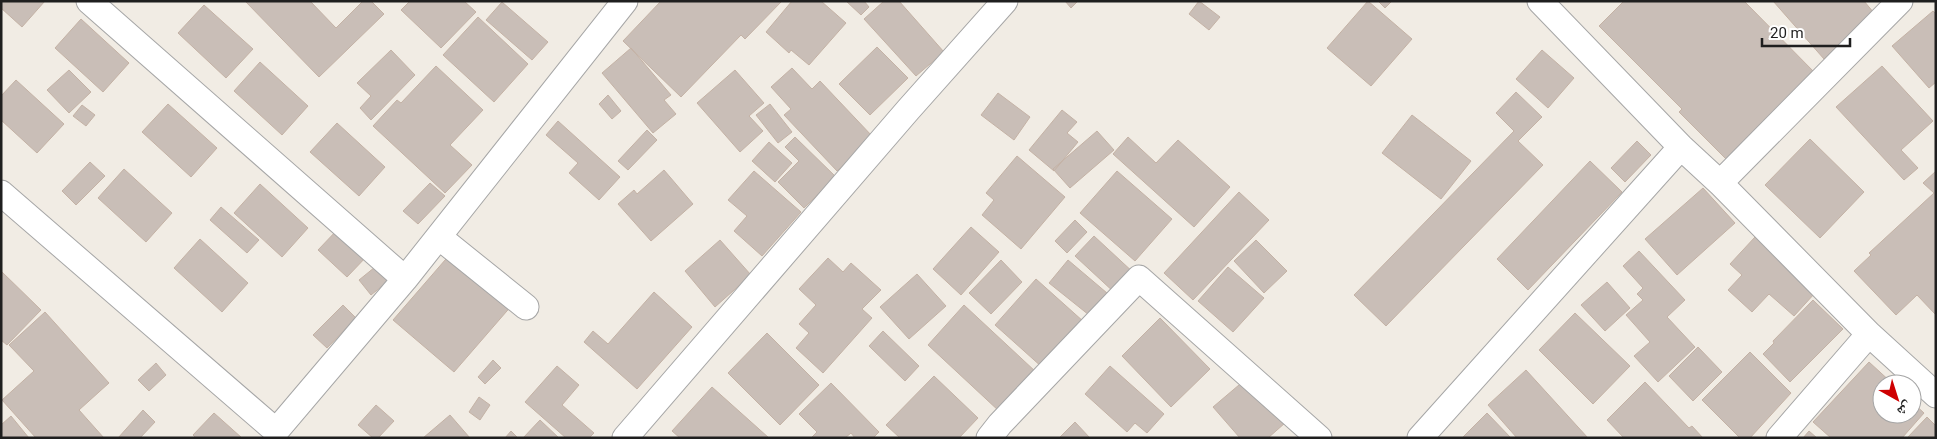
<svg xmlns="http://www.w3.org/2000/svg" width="1937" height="439" font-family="Roboto,'Noto Naskh Arabic',sans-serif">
<rect width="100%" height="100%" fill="#f1ece4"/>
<!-- building -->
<path fill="#c9beb7" stroke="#c4b2a5" d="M1,1h44l-23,26 -21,-19z
M245,1h65l26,27 27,-27h8l13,13 -65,63z
M410,1h54l12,11 -35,36 -40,-38z
M661,1h121l-37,38 -4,-4 -60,62 -58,-56z
M792,1h29l25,22 -37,42 -18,-15 -2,3 -23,-21z
M846,1h18l5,6 -8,8z
M884,1h15l45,51 -28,24 -52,-57z
M1065,1h13l-7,7z
M1199,1l21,16 -11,13 -20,-16z
M1368,1l44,38 -41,47 -44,-38z
M1378,1h14l-7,7z
M1624,1h120l73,74 -88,87 -50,-50 3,-3 -83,-83z
M1773,1h91l10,12 -50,46z
M502,2l46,40 -16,18 -46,-40z
M204,5l49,44 -27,29 -48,-45z
M1933,11l3,3v68l-7,6 -37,-42z
M478,17l50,47 -34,38 -51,-47z
M81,19l48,44 -26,29 -48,-44z
M877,47l31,31 -38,37 -31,-31z
M631,48l40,47 -7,5 12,14 -23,19 -51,-60z
M391,50l24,25 -44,45 -11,-12 11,-12 -14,-13z
M1542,50l32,28 -26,30 -32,-29z
M260,62l48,44 -26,29 -48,-44z
M436,66l47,44 -33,35 22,20 -27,28 -72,-67 24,-26 4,3z
M1882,66l51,55 -32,29 17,18 -14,12 -68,-73z
M792,68l20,21 8,-8 53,56 -36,34 -53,-56 7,-6 -20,-22z
M69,70l22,22 -22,21 -22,-23z
M735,70l29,33 -15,13 14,15 -23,21 -43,-49z
M16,80l48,44 -27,29 -36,-33v-24z
M1516,92l26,25 -24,24 25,24 -157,161 -32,-31 160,-164 -18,-18z
M998,93l32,24 -16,23 -33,-25z
M608,95l13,16 -9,8 -13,-15z
M168,104l49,44 -26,29 -49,-45z
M770,104l22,28 -14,11 -22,-28z
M82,105l13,10 -9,11 -13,-10z
M1062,110l15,12 -10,11 11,9 -24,29 -25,-21z
M1412,115l59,46 -30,38 -59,-46z
M558,121l62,56 -21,23 -30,-27 9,-10 -32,-28z
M337,123l48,44 -26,29 -49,-44z
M647,130l10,10 -29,30 -10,-9z
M1097,131l17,19 -44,38 -17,-19z
M795,137l41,40 -32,31 -26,-26 21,-21 -14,-14z
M1128,137l28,26 22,-23 52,47 -36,40 -81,-73z
M1810,139l54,53 -44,46 -55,-53z
M1637,141l14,14 -26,27 -14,-14z
M769,142l23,21 -17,19 -23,-21z
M1017,156l48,41 -44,52 -39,-34 12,-15 -8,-7z
M1590,161l32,31 -94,98 -31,-31z
M90,162l15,14 -29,29 -14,-14z
M124,169l48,44 -26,29 -48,-44z
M664,170l29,34 -42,37 -33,-37 16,-14 3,4z
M754,171l47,41 -39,44 -28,-25 13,-15 -19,-16z
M1117,171l55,48 -37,42 -55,-48z
M1936,171v144l-19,-20 -21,20 -42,-44 17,-16 -2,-2 65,-60 -11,-10z
M430,183l15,13 -27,28 -15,-13z
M260,184l48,44 -26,29 -48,-44z
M1703,188l32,35 -58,52 -32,-36z
M1239,192l30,28 -76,80 -29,-27z
M221,207l38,33 -12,13 -37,-33z
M1075,220l12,12 -20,21 -12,-12z
M971,227l28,25 -38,43 -28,-26z
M339,228l29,27 -21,22 -29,-27z
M1094,236l41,38 -19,20 -41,-38z
M1755,237l60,56 -21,23 -25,-22 -17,18 -24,-22 14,-15 -12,-11z
M200,239l48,44 -26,29 -48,-44z
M720,240l31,35 -36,32 -30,-36z
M1256,240l31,31 -23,22 -30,-32z
M1639,251l46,49 -18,17 28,30 -37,35 -24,-26 16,-14 -24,-27 17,-15 -6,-6 6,-6 -20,-22z
M452,252l61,52 -59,68 -61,-52z
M828,258l15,14 8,-9 30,27 -19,19 10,9 -49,55 -27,-25 13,-15 -10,-9 17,-19 -17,-16z
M1001,260l21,22 -31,32 -22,-21z
M1068,260l39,33 -18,22 -40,-32z
M380,263l12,15 -21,17 -12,-15z
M1228,267l36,31 -31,34 -35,-31z
M1,271l40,39 -34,35 -6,-5z
M917,274l29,32 -37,33 -29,-32z
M1036,279l48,43 -41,46 -48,-43z
M1607,282l23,26 -25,23 -24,-26z
M654,292l38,35 -55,62 -53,-47 9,-11 15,13z
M1813,300l30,29 -53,53 -27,-28 11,-11 -1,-2z
M343,305l13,13 -29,30 -14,-13z
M964,305l72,67 -36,40 -72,-67z
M45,312l64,71 -30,27 25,28h-68l-34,-38 32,-29 -25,-26z
M1575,313l55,53 -37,38 -54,-54z
M1160,318l50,51 -39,38 -49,-51z
M883,331l36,35 -14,15 -36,-35z
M767,333l52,52 -39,40 -52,-52z
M1698,347l24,25 -29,29 -24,-25z
M1750,352l41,41 -41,45h-10l-38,-38z
M493,360l8,8 -16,16 -7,-7z
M1869,362l24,22h-11v30h30v-12l12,11 -22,25h-71l-18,-16z
M156,363l10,12 -17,16 -11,-11z
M557,366l22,19 -17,20 32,28 -5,5h-23l-41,-36z
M1110,366l54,48 -17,19 -12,-10 -8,9 -42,-38z
M1526,370l62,68h-71l-29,-33z
M934,376l44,42 -19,20h-59l-14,-13z
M1246,379l39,44 -17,15h-28l-27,-31z
M1645,382l44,46 3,-2 11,12h-79l-17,-18z
M831,383l48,49 -6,6h-18l-4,-5 -6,5h-34l6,-6 -18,-18z
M712,387l57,51h-89l-8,-7z
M479,397l11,8 -10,15 -11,-8z
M376,405l18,16 -16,17h-5l-15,-13z
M143,410l12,12 -15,16h-22z
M214,413l28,25h-46l-3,-3z
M1487,413l24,25h-49z
M450,415l20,23h-47z
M11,416l18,22h-28v-13z
M1927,417l9,9v12h-29z
M540,420l19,18h-36z
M1075,422l15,16h-31z
M511,431l7,7h-13z
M1809,431l8,7h-14z"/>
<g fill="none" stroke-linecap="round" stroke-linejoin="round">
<defs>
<path id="street" d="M89,1l316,278
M1540,1l141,146 39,36 149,151 67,61
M1720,183l180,-182
M1,193l275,238 129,-152 220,-278
M439,237l87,70
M625,438l283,-328 97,-109
M989,438l11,-14 139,-146 180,160
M1420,438l261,-291
M1779,438l90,-104"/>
</defs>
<!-- street casing -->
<use href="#street" stroke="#a6a6a6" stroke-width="27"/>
<!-- street -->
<use href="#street" stroke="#fff" stroke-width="25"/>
</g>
<!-- border -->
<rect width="1937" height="439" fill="none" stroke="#1f1f1f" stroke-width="5"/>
<!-- north arrow -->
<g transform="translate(1897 399) rotate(141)"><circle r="24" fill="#ffffff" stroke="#a5a5a5"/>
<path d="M0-4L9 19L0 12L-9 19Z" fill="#ce0002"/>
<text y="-8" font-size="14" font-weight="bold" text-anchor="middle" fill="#1f1f1f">ش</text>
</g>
<!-- scale -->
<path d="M1762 38v8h88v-8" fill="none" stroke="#1f1f1f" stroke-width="2.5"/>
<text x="1770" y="38" font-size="15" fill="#1f1f1f" stroke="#ffffff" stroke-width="4" paint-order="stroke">20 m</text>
</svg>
